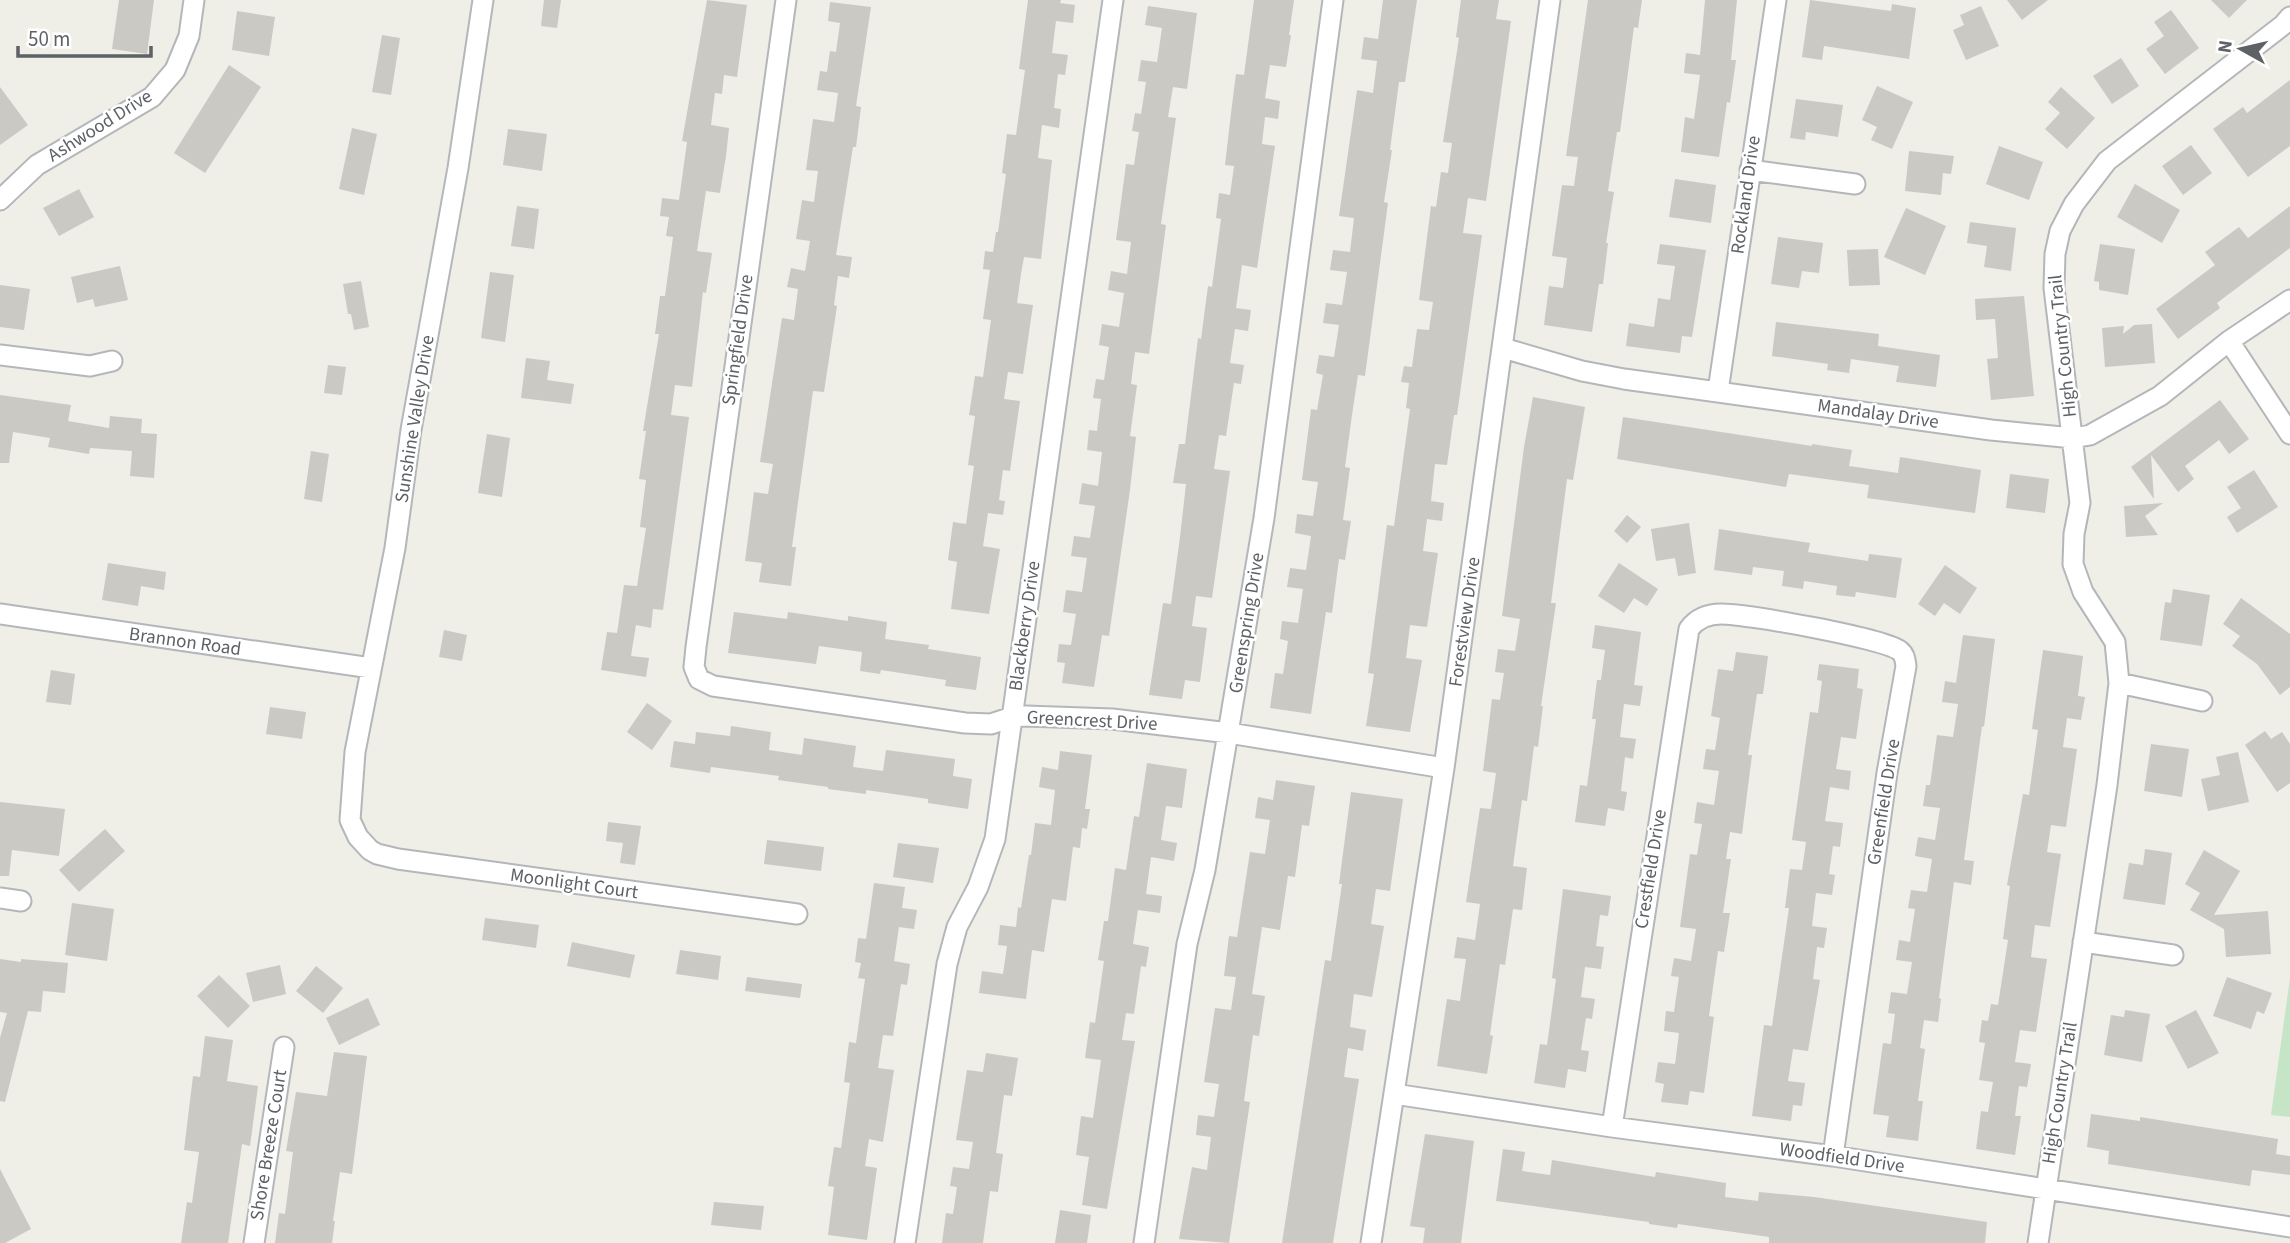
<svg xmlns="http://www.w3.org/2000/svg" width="2290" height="1243" font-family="'Source Sans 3',sans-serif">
<rect width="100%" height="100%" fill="#efeee7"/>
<!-- green -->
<path fill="#c5e5c6" d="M2290,978v139l-19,-2z"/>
<!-- building -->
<path fill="#cbc9c4" d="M119,0h35l-7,54 -35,-5z
M544,0h17l-4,28 -16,-2z
M707,0l40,5 -10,72 -13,-2 -2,19 -7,-1 -4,32 18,3 -3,28 -6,37 -14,-2 -9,60 15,2 -6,40 -3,-1 -11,95 -17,-2 -4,30 18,2 -26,193 -10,-1 -2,19 -15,-3 -5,31 18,2 -3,19 -45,-7 6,-38 10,1 7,-48 13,1 9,-58 -6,-1 6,-47 -7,-1 7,-48h-3l16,-97h-4l5,-38h5l8,-59 -7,-1 3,-19 -9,-1 2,-18 17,2 8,-58 -5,-1z
M1028,0h33l-1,3 15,2 -2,18 -17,-2 -4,32 16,2 -3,20 -7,-1 -4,34 7,1 -2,19 -17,-3 -4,33 14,2 -11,99 -17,-2 -3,17 -4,29 16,2 -10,69 -15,-2 -4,27 16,2 -10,70 -7,-1 -4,30 6,1 -2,14 -15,-2 -5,33 17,3 -11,65 -38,-5 6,-47 -9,-2 5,-38 13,2 8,-58 -6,-1 7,-49 -6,-1 6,-39 8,1 8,-57 -8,-1 7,-49 -7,-1 2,-18 8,1 3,-20h2l8,-58 -4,-1 5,-39 9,1 9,-65 -6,-1z
M1254,0h40l-5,35h2l-5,32 -16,-2 -5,33 15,3 -2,18 -13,-2 -3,27 13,2 -18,122 -15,-3 -6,43 15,2 -3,21 -13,-2 -5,34 14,2 -3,19 -7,-1 -8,53 -7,-1 -5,34 16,2 -18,127 -16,-2 -4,30 15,2 -7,54 -15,-2 -3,19 -33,-4 14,-92 8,1 9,-67 6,-53 -13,-1 6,-39h6l13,-106 3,1 7,-53 4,1 9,-68 -5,-1 3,-25 11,2 4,-29 -9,-1 6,-52 5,-39 8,1z
M1383,0h34l-12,82h-6l-9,68h2l-8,52 4,1 -23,173 -7,-1 -6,40 -7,52 5,1 -7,52 8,1 -6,39 -6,-1 -7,54 -6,-1 -15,102 -41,-6 5,-35 8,1 5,-33 -8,-2 2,-18 16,2 5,-34 -16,-2 3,-19 16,2 5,-34 -16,-3 2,-19 16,2 5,-34 -16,-2 9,-71 6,1 6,-35 -7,-2 3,-18 15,2 5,-32 -16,-2 3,-20 16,2 5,-33 -17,-2 3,-20 17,2 4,-34 -15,-2 18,-126 16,3 4,-32 -16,-2 3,-22 14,2z
M1461,0h38l-3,19 15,2 -25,180 -18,-3 -5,35 19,2 -25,180h-3l-7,50 -12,-1 -4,37 13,2 -2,18 -15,-2 -4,32 15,2 -11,74 -17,-2 -4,33 16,2 -12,72 -44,-6 8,-52 -6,-1 19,-148 7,1 16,-117 -4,-1 3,-25 -8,-1 3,-16 8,1 5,-38 12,1 4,-28 -14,-2 12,-94 5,1 5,-35 7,1 4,-30 -9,-1 16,-104 -3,-1z
M1588,0h54l-4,28 -4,-1 -14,105h-3l-9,59 6,1 -8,51h2l-5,41h-4l-7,48 -48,-7 5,-39 14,2 4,-30 -15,-2 10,-71 12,1 4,-29 -12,-1z
M1705,0h32l-6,60h5l-6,43 -3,-1 -8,55 -38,-5 4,-35 9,2 6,-44 -16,-2 2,-20 14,2z
M1810,0l81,11 1,-7 24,4 -7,51 -85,-13 -2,14 -20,-3z
M2007,0h41l-26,20z
M2211,0h36l-18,18z
M830,2l41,5 -15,99 5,1 -5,40h-3l-17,108 16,2 -3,21 -11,-2 -4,29 3,1 -13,86 -11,-1 -21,156h4l-5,39 -32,-4 3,-19 -17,-2 9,-69 14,2 5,-30 -13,-2 22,-144 12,2 4,-31 -11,-2 4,-19 14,3 5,-30 -14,-2 6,-39 12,2 4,-31 -12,-1 7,-51 21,3 4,-29 -21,-3 3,-19 7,1 3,-21 6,1 4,-29 -12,-2z
M1148,6l49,7 -10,76 -14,-2 -5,30 8,1 -15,106 5,1 -17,129 -14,-2 -4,32 6,1 -7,51 6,1 -6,53 -21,146 -7,-1 -8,52 -32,-4 3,-20 -8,-1 2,-18 12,1 5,-31 -13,-2 3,-22 16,2 5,-34 -16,-2 3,-20 16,2 5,-32 -16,-2 3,-21 16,3 4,-34 -15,-2 2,-20 8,1 4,-32 -8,-1 3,-19 8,1 5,-33 -10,-2 3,-21 17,3 5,-34 -16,-3 3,-19 16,3 4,-32 -15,-2 10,-76 8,1 5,-33 -7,-1 3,-18 6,1 5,-32 -8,-1 3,-21 16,2 5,-34 -17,-3z
M1981,6l18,40 -33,14 -13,-30 11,-5 -4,-10z
M2171,10l28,38 -34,26 -19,-25 18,-13 -10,-14z
M237,11l38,6 -6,39 -37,-6z
M382,35l18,3 -9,57 -19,-3z
M2121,58l18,28 -27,18 -19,-28z
M229,65l32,22 -56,86 -31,-20z
M2290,80v66l-42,31 -35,-48 30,-22 4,6z
M1877,86l36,16 -21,47 -21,-9 6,-13 -15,-7z
M0,87l28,38 -28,20z
M2061,87l34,31 -28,31 -22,-20 15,-16 -12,-11z
M1796,99l47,6 -5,32 -32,-5 -1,8 -15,-2z
M352,128l25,6 -13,61 -25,-6z
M508,129l39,5 -5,37 -39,-6z
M2191,145l21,28 -29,22 -21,-29z
M1999,146l44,16 -14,38 -43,-16z
M1909,151l45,5 -3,18 -8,-1 -2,22 -36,-4z
M1675,179l41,6 -5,38 -42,-6z
M2135,184l45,26 -18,33 -45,-26z
M79,189l15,28 -35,19 -16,-28z
M517,206l22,3 -5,40 -23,-3z
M2290,206v42l-73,55 3,5 -42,31 -22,-30 59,-44 -10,-13 34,-25 9,11z
M1906,208l40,18 -21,49 -41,-18z
M1970,222l46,6 -5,43 -27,-4 3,-21 -20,-3z
M1778,237l45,6 -4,30 -17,-2 -3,17 -28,-4z
M1660,244l46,6 -14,87 -10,-1 -2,17 -54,-7 3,-23 25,4 4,-29 12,2 5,-34 -18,-2z
M2100,244l35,5 -7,46 -29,-5v-8l-5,-1z
M1878,249l2,36 -31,1 -2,-36z
M120,266l8,34 -33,7 -2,-8 -16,4 -6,-26z
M490,272l24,3 -9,67 -24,-4z
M361,281l8,46 -15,3 -3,-16h-3l-5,-30z
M0,285l30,4 -6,41 -24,-3z
M2024,296l10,100 -43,4 -4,-41 11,-1 -3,-39 -19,1 -1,-21z
M1776,322l103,12 -1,12 62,9 -4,32 -40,-5 3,-16 -48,-7 -2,14 -22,-3 1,-6 -56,-8z
M2152,324l3,39 -50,4 -3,-39 22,-2 -1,8 11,-9z
M526,358l24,3 -3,19 27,4 -3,20 -50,-6z
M328,365l18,2 -4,28 -18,-2z
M0,395l71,10 -3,16 41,7 1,-12 32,3 -1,14 16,1 -3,44 -24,-2 2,-25 -42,-3 -1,6 -41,-7 2,-9 -37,-6 -4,31h-9z
M1533,397l52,10 -12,73 -6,-1 -16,124h5l-15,103h2l-5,41 -4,-1 -7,55 -5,-1 -9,66 14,2 -5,42 -9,-1 -8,56 -5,-1 -10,71 3,1 -6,38 -50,-8 10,-67 13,2 6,-42 -12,-1 3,-21 18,3 5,-36 -14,-2 14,-94 11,1 5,-36 -13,-2 9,-72 8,1 4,-27 -9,-1 3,-23 17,2 5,-32 -18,-3 22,-169z
M2220,400l29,39 -20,15 -10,-14 -34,26 9,13 -16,13 -27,-37 3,44 -23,-32z
M1623,417l189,29v-2l40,6 -3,16 49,7 2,-16 81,13 -6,43 -108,-15 2,-13 -80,-11 -3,13 -169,-28z
M487,434l23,4 -8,59 -24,-4z
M311,451l18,3 -7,48 -18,-3z
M2254,470l24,37 -41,26 -10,-16 14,-9 -14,-21z
M2010,474l39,5 -4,34 -39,-5z
M2163,503l-18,13 13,19 -32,2 -2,-31z
M1627,515l14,12 -14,16 -13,-12z
M1689,523l7,50 -18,3 -3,-18 -19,3 -5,-32z
M1719,529l91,14 -2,9 60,9 1,-7 33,4 -6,40 -40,-6 -1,5 -19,-2 1,-9 -33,-5 -1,8 -21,-3 2,-15 -31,-4 -1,8 -38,-5z
M108,563l58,9 -2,18 -23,-4 -3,20 -36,-6z
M1619,563l39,26 -11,17 -13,-8 -10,15 -26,-17z
M1945,565l32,23 -17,26 -16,-11 -9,13 -17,-12z
M2173,589l37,6 -8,51 -42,-6 5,-38 6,1z
M2241,598l49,36v53l-10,8 -23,-31 -25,-18 8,-10 -17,-12z
M734,612l53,7 1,-7 60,9v-5l39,6 -2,17 44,6 -1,4 53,8 -5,33 -31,-4 1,-6 -65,-10 -1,4 -20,-3 2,-19 -43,-6 -3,18 -88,-11z
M1595,625l46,7 -7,53 9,1 -3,20 -16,-2 -4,33 16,2 -3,20 -8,-2 -4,34 6,1 -3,19 -16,-3 -3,18 -30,-4 5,-37 7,1 9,-67h-4l5,-39h4l4,-30 -13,-2z
M444,630l23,5 -5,26 -23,-4z
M1963,635l32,4 -11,88 -2,-1 -18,134 10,1 -3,24 -17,-3 -15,116 2,1 -3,23 -14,-2 -4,28 5,1 -7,52h5l-5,40 -32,-4 3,-21 -16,-2 10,-71 8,1 4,-30 -7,-1 3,-21 16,2 5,-32 -16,-2 3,-20 11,2 5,-33 -7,-1 3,-18 16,2 5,-33 -17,-3 3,-19 17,3 5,-32 -17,-2 3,-21h4l7,-50 16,2 5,-33 -16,-2 3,-21 11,2z
M2043,650l40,6 -5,40 7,1 -4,23 -14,-2 -4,29 14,2 -11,78 -15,-2 -4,27 14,2 -11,73 -15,-2 -4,32 16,2 -11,73 -16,-2 -5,32 16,2 -4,23 -8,-1 -4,30h6l-6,39 -39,-6 5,-38 7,1 5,-30 -14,-2 6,-37 -6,-1 3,-22 6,1 3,-17 7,1 10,-65 -5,-1 7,-53 -3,-1 16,-91 6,1 9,-65 -6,-1z
M1736,652l32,4 -5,38h-6l-9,61h4l-10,79 -12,-2 -4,27h5l-8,54h7l-6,39 -6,-1 -9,65 5,1 -10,76 -14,-2 -2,14 -27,-3 3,-18 -9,-2 3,-20 17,2 4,-31 -15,-2 2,-20 8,1 5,-35 -8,-1 3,-18 17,3 5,-32 -16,-2 10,-73 7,1 5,-31 -8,-1 3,-21 17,3 5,-34 -16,-2 3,-20 9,1 5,-32 -9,-2 7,-47 15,2z
M1819,664l40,5 -2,19 6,1 -7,50 -15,-2 -5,32 15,2 -2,19 -19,-3 -5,34 18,2 -3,24 -7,-1 -4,28 6,1 -3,20 -16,-2 -4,33 15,2 -3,20 -7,-1 -4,32 7,1 -12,71 -15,-2 -5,32 17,2 -3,23 -9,-1 -2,16 -39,-5 12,-91 8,1 17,-118h-4l5,-39 12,1 4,-28 -14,-2 18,-128 8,1 4,-32 -5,-1z
M51,670l24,4 -4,31 -25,-3z
M647,703l25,18 -20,29 -25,-18z
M270,707l36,5 -4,27 -36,-5z
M731,726l40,6 -2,18 33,5 2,-17 52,8 -3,21 30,4 3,-21 69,9 -2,17 19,3 -4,30 -40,-6v-4l-62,-9v4l-38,-5v-2l-50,-7 1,-4 -68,-9 -1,6 -40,-6 4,-26 21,3 1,-12 34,4z
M2265,731l6,8 11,-7 8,12v39l-13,9 -32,-47z
M2151,744l38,5 -7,48 -38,-6z
M1060,751l32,4 -7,54h5l-3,20 -5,-1 -2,20 -7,-1 -7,54 -14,-2 -8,53 -12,-2 -6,49 -47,-6 3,-22 21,3 4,-28 -9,-1 2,-20 16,2 2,-20 3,1 8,-53h2l4,-32 16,2 4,-35 -16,-3 3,-20 16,3z
M2238,752l11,50 -41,9 -7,-32 19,-4 -4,-18z
M1147,763l40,6 -5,39 -16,-2 -5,34 16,3 -3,18 -23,-4 -5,37 16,2 -2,17 -22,-3 -5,34 16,3 -3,20 -5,-1 -7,48 -8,-1 -4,27 13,1 -28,168 -25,-4 7,-48 -13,-2 5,-39 12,2 8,-58 -16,-2 5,-36 5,1 9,-62 -6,-1 6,-39h4l7,-53 11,2 8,-54 5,1z
M1276,780l39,6 -6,40 -7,-1 -7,52 -7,-1 -8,54 -18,-3 -10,67 13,2 -6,40 -6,-1 -9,66 6,1 -21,141 -50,-4 13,-72 15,3 4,-33 -15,-2 2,-20 16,2 5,-33 -15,-2 11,-74 16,2 5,-33 -12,-1 5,-40 8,1 13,-85 15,2 5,-34 -15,-2 3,-21 15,3z
M1351,792l52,7 -13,92 -14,-2 -5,35 13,2 -12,71 -18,-3 -4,33 16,3 -3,21 -15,-3 -4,29 15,2 -26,164h-51l43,-283 6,1 11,-77h-3z
M0,802l65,7 -6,47 -47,-6 -3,26h-9z
M608,822l33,4 -6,39 -15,-2 3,-20 -17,-2z
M105,829l20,22 -46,41 -20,-22z
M767,840l57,7 -3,24 -57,-7z
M898,843l41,5 -6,35 -40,-6z
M2145,849l27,4 -7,52 -42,-6 6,-36 14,2z
M2204,850l36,21 -26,44 54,-4 3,43 -45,3 -2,-28 -34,-19 10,-17 -15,-9z
M874,883l31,4 -3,21 15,2 -3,19 -15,-2 -5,34 16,3 -3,21 -6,-1 -8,52 -10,-1 -5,33 16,2 -11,72 -14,-3 -4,27 12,2 -10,72 -39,-5 6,-48 -6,-1 6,-39 7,1 9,-65 -6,-1 5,-40 7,1 9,-64 -7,-1 3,-15 -6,-1 3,-24 8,1z
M1563,889l48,7 -3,20 -8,-1 -4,31 8,1 -3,22 -16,-2 -4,30 14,2 -3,20 -6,-1 -5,32 8,1 -3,21 -18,-3 -3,19 -31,-5 6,-39 7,1 9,-66 -4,-1z
M72,903l42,6 -7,52 -42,-6z
M485,918l54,7 -3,23 -54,-8z
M572,942l63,13 -5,23 -63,-12z
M680,950l41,6 -3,24 -42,-6z
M0,959l21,3v-3l47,4 -3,30 -22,-2 -2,21 -13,-1 -23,91 -5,-1v-63l7,-25 -7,-1z
M280,965l6,29 -33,8 -7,-29z
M316,966l27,22 -20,25 -27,-22z
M219,975l31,31 -22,22 -31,-32z
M747,977l55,7 -2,14 -55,-7z
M2227,977l45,16 -8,21 -7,-3 -6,18 -38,-13z
M368,998l12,27 -41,20 -13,-27z
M2125,1010l25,4 -8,48 -38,-7 7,-40 13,2z
M2196,1010l23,43 -31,16 -23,-43z
M205,1036l28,4 -6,41 31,5 -8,60 -8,-2 -14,99h-47l6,-41 5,1 7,-51 -15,-2 9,-74 7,1z
M334,1052l33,4 -15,118 -12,-2 -7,49h2l-3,22h-57l4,-30 6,1 8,-62 -7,-1 10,-59 31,4z
M986,1053l32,5 -6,38 -8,-1 -8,58 7,1 -5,38 -8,-1 -7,52h-41l4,-30 7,1 4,-27 -7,-1 3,-19 16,2 4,-27 -17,-2 11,-70 16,2z
M2091,1114l49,7v-4l138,22 -2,15 14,2v19l-38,-5 -2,16 -142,-22 1,-13 -22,-4z
M1425,1134l49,7 -13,102h-38l2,-15 -15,-2z
M1503,1149l22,3 -3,19 28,4 2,-15 103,17 1,-5 70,11 -1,14 33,4 1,-9 55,5 173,25 -2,21h-216v-6l-91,-13 -1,4 -28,-4v-2l-153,-21z
M0,1169l31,60 -26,14h-5z
M714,1202l50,4 -3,24 -50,-5z
M1060,1210l31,5 -4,28h-32z"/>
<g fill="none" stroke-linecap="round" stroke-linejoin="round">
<defs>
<path id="minor" d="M483,0l-25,168 -47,262 -16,118 -40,204 -5,68 8,17 12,13 7,4 21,5 399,55
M786,0l-90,647 -2,20 5,12 14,7 252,37 26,1 21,-7 14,-1 86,3 117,14 215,35
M1750,170l105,14
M0,200l37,-35 115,-68 23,-27 14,-34 5,-36
M2229,341l61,93
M1503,348l79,23 42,8 367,51 82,8 17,-3 70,-39 69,-55 61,-41
M0,355l90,11 22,-5
M1718,391l58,-391
M0,614l371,54
M2119,683l83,18
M0,898l21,3
M2083,942l90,13
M1394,1094l218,33 221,29 457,71
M1612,1127l77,-498c8,-11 19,-15 32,-15 25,0 163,24 179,37 5,4 5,9 6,15l-19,107 -54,383
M254,1243l30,-196
M905,1243l42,-279 10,-37 21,-40 17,-48 118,-839
M1144,1243l43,-299 18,-74 59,-352 69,-518
M1371,1243l73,-475 106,-768
M2038,1243l69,-458 12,-102 -4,-41 -32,-50 -10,-28 1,-30 6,-31 -26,-215 1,-34 5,-23 14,-27 33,-43 176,-136 7,-8"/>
</defs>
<!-- minor casing -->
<use href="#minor" stroke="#b4b7ba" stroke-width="23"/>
<!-- minor -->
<use href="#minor" stroke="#fff" stroke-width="19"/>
</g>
<g text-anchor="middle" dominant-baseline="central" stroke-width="5" stroke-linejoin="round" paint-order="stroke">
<!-- street labels -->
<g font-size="19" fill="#5e6266" stroke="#fff">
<text transform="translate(100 126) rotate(-32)">Ashwood Drive</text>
<text transform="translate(1746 195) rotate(-82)">Rockland Drive</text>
<text transform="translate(738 340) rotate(-82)">Springfield Drive</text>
<text transform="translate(2063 346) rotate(-96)">High Country Trail</text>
<text transform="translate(1878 414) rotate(8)">Mandalay Drive</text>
<text transform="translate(415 419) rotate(-81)">Sunshine Valley Drive</text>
<text transform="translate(1465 622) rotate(-82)">Forestview Drive</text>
<text transform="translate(1247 623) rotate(-81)">Greenspring Drive</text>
<text transform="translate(1025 626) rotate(-82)">Blackberry Drive</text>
<text transform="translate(185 642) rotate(8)">Brannon Road</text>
<text transform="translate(1092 721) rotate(3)">Greencrest Drive</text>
<text transform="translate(1884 802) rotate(-81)">Greenfield Drive</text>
<text transform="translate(1651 869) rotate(-81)">Crestfield Drive</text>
<text transform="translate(574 884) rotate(8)">Moonlight Court</text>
<text transform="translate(2060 1093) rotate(-81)">High Country Trail</text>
<text transform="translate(269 1145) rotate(-81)">Shore Breeze Court</text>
<text transform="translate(1842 1158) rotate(8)">Woodfield Drive</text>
</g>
</g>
<!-- north arrow -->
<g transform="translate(2241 49) rotate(278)" stroke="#ffffff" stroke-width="5" paint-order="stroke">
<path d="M0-5L12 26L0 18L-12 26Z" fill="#5e6266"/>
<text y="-10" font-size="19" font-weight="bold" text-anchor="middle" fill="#5e6266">N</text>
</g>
<!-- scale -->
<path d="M18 46v10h133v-10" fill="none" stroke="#5e6266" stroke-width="3.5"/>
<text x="28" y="46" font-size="21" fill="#5e6266" stroke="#ffffff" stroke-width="5" paint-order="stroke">50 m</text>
</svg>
